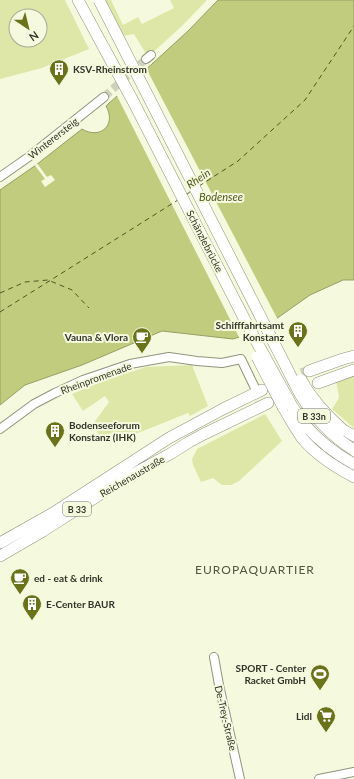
<svg xmlns="http://www.w3.org/2000/svg" width="354" height="779" font-family="Lato,sans-serif">
<rect width="100%" height="100%" fill="#f5f9de"/>
<!-- green -->
<path fill="#dee7a8" fill-rule="evenodd" d="M0,0h65l24,49 -47,19 -42,11zM16,16h24v24h-24z
M104,0h7l12,25 15,-8 4,7 32,-16 -4,-8h37l-24,25 -35,32 -14,-23 -11,2z
M192,365l16,41 -18,10 -2,-3 -65,26v-5c-8,-4 -15,0 -23,3l-7,-13 16,-22 -4,-6 -22,15 -11,-17 34,-14 40,-13z
M354,374v54l-22,-19 7,-11 -3,-18z
M265,414l17,27 -43,40 -8,4h-9l-9,-7 -12,4 -8,-17 -1,-6 5,-10z"/>
<!-- water -->
<path fill="#c2cc7f" stroke="#979e66" d="M218,0h136v280h-11l-33,15 -51,36 -26,8 -71,-8 -80,34 -57,20 -25,20v-215l36,-25 46,-36c18,11 35,-4 24,-23l82,-75z"/>
<!-- pier -->
<path fill="#f5f9de" d="M146,68l132,252 -18,12 -20,7 -124,-245z
M36,162l11,15 4,-2 4,5 -10,7 -4,-6 4,-2 -11,-15z"/>
<g fill="none" stroke-linecap="round" stroke-linejoin="round">
<!-- ferry -->
<path stroke="#50561e" stroke-width="1" stroke-dasharray="5 4" stroke-linecap="butt" d="M199,186l39,-25 67,-61 49,-74
M186,195l5,-4
M0,293l25,-11 23,-2 24,10 17,18
M0,312l178,-112"/>
<!-- minor-tunnel -->
<path stroke="#ced2ba" stroke-width="8" stroke-dasharray="8 4" stroke-linecap="butt" d="M104,97l42,-38"/>
<!-- major-tunnel -->
<path stroke="#ced2ba" stroke-width="11" stroke-dasharray="11 5.5" stroke-linecap="butt" d="M271,386l38,-15"/>
<defs>
<path id="minor" d="M146,59l5,-4
M0,177l30,-21 74,-59
M0,429l34,-25 21,-11 28,-13 47,-16 39,-7 28,4 25,2 19,-4 14,29
M214,657l5,28 21,94
M319,779l35,-7"/>
<path id="major" d="M78,0l26,48
M309,371l34,-12 11,-3
M318,383l36,-13
M283,407c6,10 12,21 19,31 14,17 33,29 52,39
M293,408c5,6 8,12 13,18 14,16 30,28 48,38
M343,430l11,6
M0,543l53,-30 116,-75 54,-29 39,-19
M0,556l43,-25 81,-52 46,-25 19,-12 15,-8 64,-31"/>
</defs>
<!-- minor casing -->
<use href="#minor" stroke="#91957d" stroke-width="10"/>
<!-- major casing -->
<use href="#major" stroke="#91957d" stroke-width="12"/>
<!-- minor -->
<use href="#minor" stroke="#fff" stroke-width="8"/>
<!-- major -->
<use href="#major" stroke="#fff" stroke-width="11"/>
<defs>
<path id="major-bridge" d="M99,0l201,394c15,24 30,41 54,56
M104,48l29,53 115,225 45,82
M257,357l26,50
M301,380c11,20 25,35 42,50"/>
</defs>
<!-- major-bridge casing -->
<use href="#major-bridge" stroke="#91957d" stroke-width="12" stroke-linecap="butt"/>
<!-- major-bridge -->
<use href="#major-bridge" stroke="#fff" stroke-width="11"/>
</g>
<!-- icons -->
<defs>
<symbol id="building-pin" viewBox="-11 -11 22 30"><path d="M0 17L-7.5 6A9.5 9.5 0 1 1 7.5 6Z" fill="#6a721a" stroke="#f5f9de"/><path d="M-4-6H4V6H1V3H-1V6H-4ZM-2.5-4.3h1.7v1.8h-1.7ZM.8-4.3h1.7v1.8H.8ZM-2.5-1h1.7V.8h-1.7ZM.8-1h1.7V.8H.8Z" fill="#fff"/></symbol>
<symbol id="cafe-pin" viewBox="-11 -11 22 30"><path d="M0 17L-7.5 6A9.5 9.5 0 1 1 7.5 6Z" fill="#6a721a" stroke="#f5f9de"/><path d="M-5.5-4.5H6V0H3Q3 3.5 0 3.5H-2.5Q-5.5 3.5-5.5 0ZM3-3.2v2h1.7v-2ZM-6 4.5H4V6H-6Z" fill="#fff"/></symbol>
<symbol id="stadium-pin" viewBox="-11 -11 22 30"><path d="M0 17L-7.5 6A9.5 9.5 0 1 1 7.5 6Z" fill="#6a721a" stroke="#f5f9de"/><path d="M0-5a6.5 5 0 1 0 0 10a6.5 5 0 1 0 0-10ZM-3.5-1.8h7v3.6h-7Z" fill="#fff"/></symbol>
<symbol id="supermarket-pin" viewBox="-11 -11 22 30"><path d="M0 17L-7.5 6A9.5 9.5 0 1 1 7.5 6Z" fill="#6a721a" stroke="#f5f9de"/><path d="M-6-5.5h2.5l.6 2H6L4.5 2H-2.5L-4.4-4H-6ZM-1.5 3.2a1.3 1.3 0 1 0 .1 0ZM3 3.2a1.3 1.3 0 1 0 .1 0Z" fill="#fff"/></symbol>
</defs>
<g fill-rule="evenodd">
<use href="#building-pin" x="48" y="58" width="22" height="30"/>
<use href="#building-pin" x="287" y="320" width="22" height="30"/>
<use href="#cafe-pin" x="131" y="326" width="22" height="30"/>
<use href="#building-pin" x="44" y="420" width="22" height="30"/>
<use href="#cafe-pin" x="9" y="567" width="22" height="30"/>
<use href="#building-pin" x="21" y="593" width="22" height="30"/>
<use href="#stadium-pin" x="309" y="663" width="22" height="30"/>
<use href="#supermarket-pin" x="315" y="705" width="22" height="30"/>
</g>
<g text-anchor="middle" dominant-baseline="central" stroke-width="4" stroke-linejoin="round" paint-order="stroke">
<!-- shield labels -->
<g fill="#f5f9de" stroke="#6d6f60" stroke-width="1">
<rect x="298" y="409" width="32" height="14" rx="3"/>
<rect x="63" y="502" width="28" height="14" rx="3"/>
</g>
<g font-size="9" font-weight="bold" fill="#33342a">
<text x="314" y="416">B 33n</text>
<text x="77" y="509">B 33</text>
</g>
<!-- poi labels -->
<g font-size="10" font-weight="bold" fill="#33342a" stroke="#f5f9de" text-anchor="start">
<text x="73" y="69">KSV-Rheinstrom</text>
<text x="284" y="325" text-anchor="end">Schifffahrtsamt<tspan x="284" dy="12">Konstanz</tspan></text>
<text x="128" y="337" text-anchor="end">Vauna &amp; Vlora</text>
<text x="69" y="425">Bodenseeforum<tspan x="69" dy="12">Konstanz (IHK)</tspan></text>
<text x="34" y="578">ed - eat &amp; drink</text>
<text x="46" y="604">E-Center BAUR</text>
<text x="306" y="668" text-anchor="end">SPORT - Center<tspan x="306" dy="12">Racket GmbH</tspan></text>
<text x="312" y="716" text-anchor="end">Lidl</text>
</g>
<!-- street labels -->
<g font-size="10" fill="#33342a" stroke="#f5f9de">
<text transform="translate(53 138) rotate(-38)">Winterersteig</text>
<text transform="translate(205 241) rotate(63)">Schänzlebrücke</text>
<text transform="translate(96 378) rotate(-20)">Rheinpromenade</text>
<text transform="translate(132 476) rotate(-30)">Reichenaustraße</text>
<text transform="translate(226 718) rotate(77)">De-Trey-Straße</text>
</g>
<!-- water labels -->
<g font-size="11" font-style="italic" fill="#50561e" stroke="#f5f9de">
<text transform="translate(198 178) rotate(-34)">Rhein</text>
<text x="221" y="196">Bodensee</text>
</g>
<!-- quarter labels -->
<g font-size="12" letter-spacing="1" fill="#535640" stroke="#f5f9de">
<text x="255" y="569">EUROPAQUARTIER</text>
</g>
</g>
<!-- north arrow -->
<g transform="translate(28 28) rotate(145)"><circle r="19" fill="#f5f9de" stroke="#a7aa96"/>
<path d="M0-3L7 15L0 10L-7 15Z" fill="#6a721a"/>
<text y="-6" font-size="11" font-weight="bold" text-anchor="middle" fill="#33342a">N</text>
</g>
</svg>
